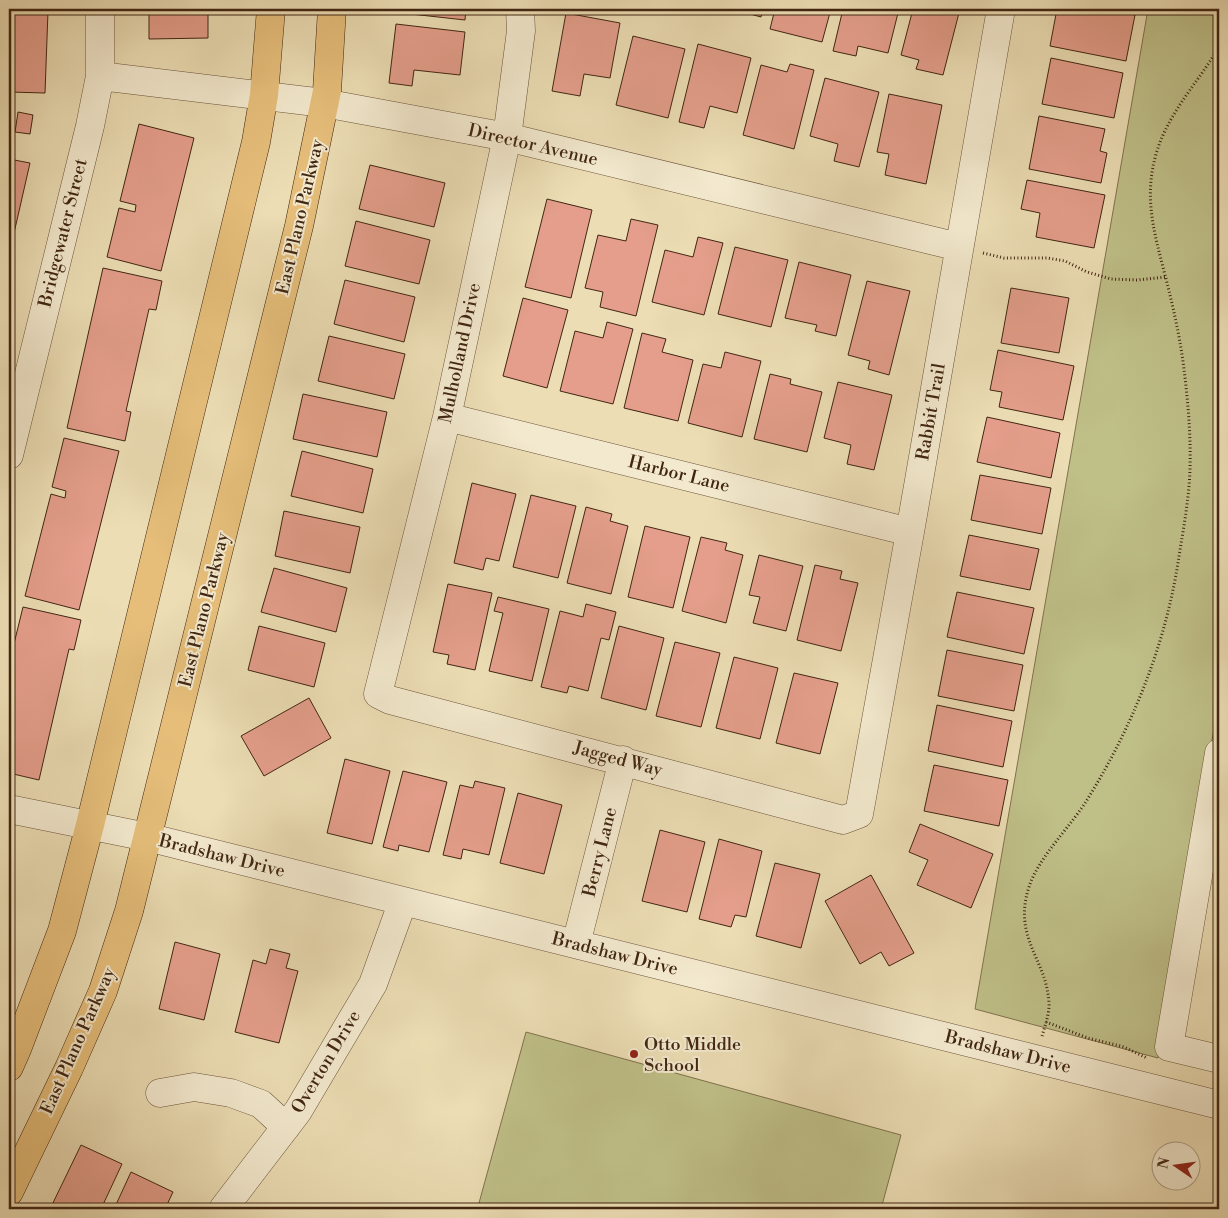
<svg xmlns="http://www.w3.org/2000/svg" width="1228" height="1218" font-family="'Libre Bodoni',serif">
<rect width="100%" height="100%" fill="#ecddb4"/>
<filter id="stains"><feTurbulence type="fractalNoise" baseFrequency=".004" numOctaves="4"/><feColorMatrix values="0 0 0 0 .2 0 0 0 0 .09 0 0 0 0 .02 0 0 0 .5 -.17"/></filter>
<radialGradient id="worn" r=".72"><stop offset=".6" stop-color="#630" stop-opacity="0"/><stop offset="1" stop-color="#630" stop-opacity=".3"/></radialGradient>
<!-- green -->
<path fill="#bfbf88" stroke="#80724d" d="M1148,9h71v690l-61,359 -183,-49z
M526,1032l375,103 -20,74h-381l-21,-6z"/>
<!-- building -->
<path fill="#e49e8b" stroke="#412612" d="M9,9h38l1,2 -3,82 -36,-1z
M143,9h65v29l-59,1v-30z
M384,9h82l-1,11 -81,-9z
M616,9h16l-1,4z
M732,9h31l-2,8z
M775,9h56l-9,33 -52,-13z
M843,9h56l-11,44 -30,-7 -2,10 -23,-5z
M913,9h47l-17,66 -27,-6 3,-9 -18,-5z
M1057,9h46l32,6 -9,46 -76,-15z
M566,13l54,10 -10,55 -26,-4 -4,22 -28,-5z
M396,24l69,8 -5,43 -46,-5 -2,16 -23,-3z
M633,36l52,13 -17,69 -52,-13z
M698,44l53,14 -14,55 -27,-7 -6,22 -25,-6z
M1051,58l72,15 -9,45 -72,-14z
M790,64l24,6 -20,79 -51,-14 18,-70 26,7z
M825,78l54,14 -20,75 -25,-6 4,-17 -28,-8z
M889,94l53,11 -16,79 -41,-9 4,-21 -12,-2z
M18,112l15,3 -3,19 -15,-2z
M1039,116l66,13 -5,22 7,2 -6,30 -72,-14z
M139,124l55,14 -33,133 -54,-14 12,-49 16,4 1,-7 -16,-4z
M9,159l21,4 -21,92z
M370,165l75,18 -11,44 -75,-18z
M1027,180l78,15 -11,53 -58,-11 4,-24 -19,-4z
M547,199l45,11 -21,88 -46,-11z
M631,219l27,6 -22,91 -36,-9 3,-15 -18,-4 13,-53 28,6z
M356,221l74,19 -11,44 -74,-18z
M698,237l25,6 -19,72 -52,-13 13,-52 28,7z
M735,247l53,13 -17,67 -53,-13z
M799,262l52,13 -15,61 -21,-5 2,-6 -32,-7z
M103,268l59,13 -6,29 -7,-1 -23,102 5,1 -6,29 -58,-13z
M345,280l70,17 -11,45 -70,-18z
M867,281l43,10 -21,84 -21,-6 2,-8 -22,-6z
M1011,288l58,10 -10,55 -58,-10z
M523,298l45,12 -21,78 -44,-12z
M607,322l26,7 -20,75 -53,-13 15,-60 28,7z
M642,333l24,6 -4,13 31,8 -15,61 -54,-13z
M329,336l76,18 -11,45 -76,-18z
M998,350l76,16 -11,54 -64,-13 3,-15 -12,-2z
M725,352l36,9 -19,76 -54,-14 15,-59 18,4z
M770,374l21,5 -1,5 32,8 -15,60 -53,-13z
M838,382l54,13 -18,75 -27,-6 4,-19 -27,-7z
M303,394l84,18 -10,45 -84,-18z
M987,417l73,16 -9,45 -74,-16z
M64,438l55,13 -40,159 -54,-14 26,-102 14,4 1,-7 -14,-4z
M302,451l71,18 -10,44 -72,-17z
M980,475l71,13 -9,46 -71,-14z
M472,483l44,11 -17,67 -13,-3 -3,12 -29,-7z
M531,495l45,11 -18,72 -45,-11z
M586,507l26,7 -2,7 18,5 -17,68 -44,-11z
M284,511l76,16 -10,46 -75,-17z
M645,526l45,11 -17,71 -45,-11z
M969,535l70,14 -9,41 -70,-14z
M701,537l26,6 -2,7 18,5 -17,68 -44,-12z
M759,555l44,11 -17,65 -33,-8 7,-26 -11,-2z
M815,565l27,6 -2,8 18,4 -17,68 -44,-11z
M274,568l73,20 -11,44 -75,-20z
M448,584l44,9 -17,77 -28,-6 2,-9 -16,-3z
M957,592l77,16 -10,46 -77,-17z
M498,597l51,12 -17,72 -43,-10 14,-58 -9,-2z
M586,604l30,8 -7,28 -8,-2 -13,53 -19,-5 -2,7 -26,-6 19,-76 23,6z
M23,607l58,13 -7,30 -5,-1 -30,131 -30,-7v-54l4,1 1,-7 -5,-1v-48z
M259,626l66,17 -11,44 -66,-17z
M619,626l45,12 -18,72 -45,-12z
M675,642l45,11 -19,74 -45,-11z
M947,650l76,15 -9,46 -76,-15z
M734,657l44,11 -18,71 -44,-11z
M794,673l44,10 -18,71 -44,-11z
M309,698l22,40 -67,38 -23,-40z
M937,705l75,16 -9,46 -75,-16z
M345,759l45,12 -18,73 -45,-11z
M934,765l74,15 -9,46 -75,-15z
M403,771l44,11 -18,70 -30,-7 -1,6 -15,-4z
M475,781l30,7 -16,67 -26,-6 -2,10 -18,-4 17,-70 13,3z
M518,793l44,12 -18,69 -44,-11z
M920,824l73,30 -22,54 -54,-23 11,-25 -19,-8z
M660,830l45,12 -18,70 -45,-11z
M719,839l43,12 -16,66 -11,-2 -4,12 -32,-8z
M775,863l45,11 -19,74 -45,-12z
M871,875l43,78 -25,13 -8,-14 -21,12 -35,-63z
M175,942l45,12 -16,66 -45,-11z
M270,949l20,5 -4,14 12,3 -19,72 -44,-11 18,-72 13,4z
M81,1145l41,19 -21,45h-51z
M131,1172l42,20 -8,17h-51z"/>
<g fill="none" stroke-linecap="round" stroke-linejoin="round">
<defs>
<path id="minor" d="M520,9l1,22 -14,106 -60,280 -69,277 12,6 453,120 16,-6 51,-282 91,-523
M100,76l224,27 183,34 452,110
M447,417l463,115
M9,455l81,-329 10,-50v-67
M1219,753l-50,294 50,12
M9,809l138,28 1072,268
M576,944l47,-184
M160,1093l34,-6 37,6 30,11 25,23
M223,1209l75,-98 75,-127 30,-83"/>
<path id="major" d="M9,1067l8,-18 45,-118 28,-106 166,-683 8,-47 7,-86
M9,1192l60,-124 34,-77 26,-80 170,-685 28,-135 5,-82"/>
</defs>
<!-- minor casing -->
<use href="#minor" stroke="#6c543a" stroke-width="29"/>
<!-- major casing -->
<use href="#major" stroke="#412612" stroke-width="29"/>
<!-- path -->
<path stroke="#412612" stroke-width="3" stroke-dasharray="1 2.5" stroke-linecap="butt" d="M983,253l21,5h43l18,3 22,11 24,7 27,1 27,-3
M1046,1022l42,16 36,9 23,11
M1042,1036c3,-10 7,-21 7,-31 -1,-45 -37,-66 -20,-118 9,-29 42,-61 58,-87 44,-71 76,-149 90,-231 5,-33 12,-67 13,-100 1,-33 -2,-67 -6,-100 -4,-32 -11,-63 -19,-94 -11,-43 -22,-79 -8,-124 12,-39 42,-70 62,-104"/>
<!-- minor -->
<use href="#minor" stroke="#f3e9ce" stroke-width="28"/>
<!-- major -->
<use href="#major" stroke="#e6be7a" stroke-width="28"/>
</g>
<!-- markers -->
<circle fill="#8f2418" stroke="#f3e9ce" stroke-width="2" cx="634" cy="1054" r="5"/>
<g text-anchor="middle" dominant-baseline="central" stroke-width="4" stroke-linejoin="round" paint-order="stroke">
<!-- street labels -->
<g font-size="18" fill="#412612" stroke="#f3e9ce">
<text transform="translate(533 145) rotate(13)">Director Avenue</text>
<text transform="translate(300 217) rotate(-77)">East Plano Parkway</text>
<text transform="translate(63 233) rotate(-76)">Bridgewater Street</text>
<text transform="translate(460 353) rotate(-78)">Mulholland Drive</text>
<text transform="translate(931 412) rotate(-80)">Rabbit Trail</text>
<text transform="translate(679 474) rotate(14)">Harbor Lane</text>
<text transform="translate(204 610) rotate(-76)">East Plano Parkway</text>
<text transform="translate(618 759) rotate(15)">Jagged Way</text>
<text transform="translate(600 852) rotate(-76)">Berry Lane</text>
<text transform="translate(222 856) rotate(14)">Bradshaw Drive</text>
<text transform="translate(615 954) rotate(14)">Bradshaw Drive</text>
<text transform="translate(78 1041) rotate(-66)">East Plano Parkway</text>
<text transform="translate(1008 1052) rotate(14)">Bradshaw Drive</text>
<text transform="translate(326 1062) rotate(-59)">Overton Drive</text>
</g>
<!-- poi labels -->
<g font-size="18" fill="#412612" stroke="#f3e9ce" text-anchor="start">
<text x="644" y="1044">Otto Middle<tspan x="644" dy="21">School</tspan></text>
</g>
</g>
<!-- margin -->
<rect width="1228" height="1218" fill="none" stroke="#ecddb4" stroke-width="30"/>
<rect x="10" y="10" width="1208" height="1198" fill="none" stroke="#412612" stroke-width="2.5"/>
<rect x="15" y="15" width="1198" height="1188" fill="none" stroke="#412612"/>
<!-- north arrow -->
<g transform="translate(1176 1166) rotate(283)"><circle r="24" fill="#f3e9ce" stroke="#ac9b83"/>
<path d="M0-4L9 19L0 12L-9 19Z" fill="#8f2418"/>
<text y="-8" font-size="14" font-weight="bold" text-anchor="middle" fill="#412612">N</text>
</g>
<rect width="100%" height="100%" filter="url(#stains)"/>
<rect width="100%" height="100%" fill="url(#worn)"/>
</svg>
